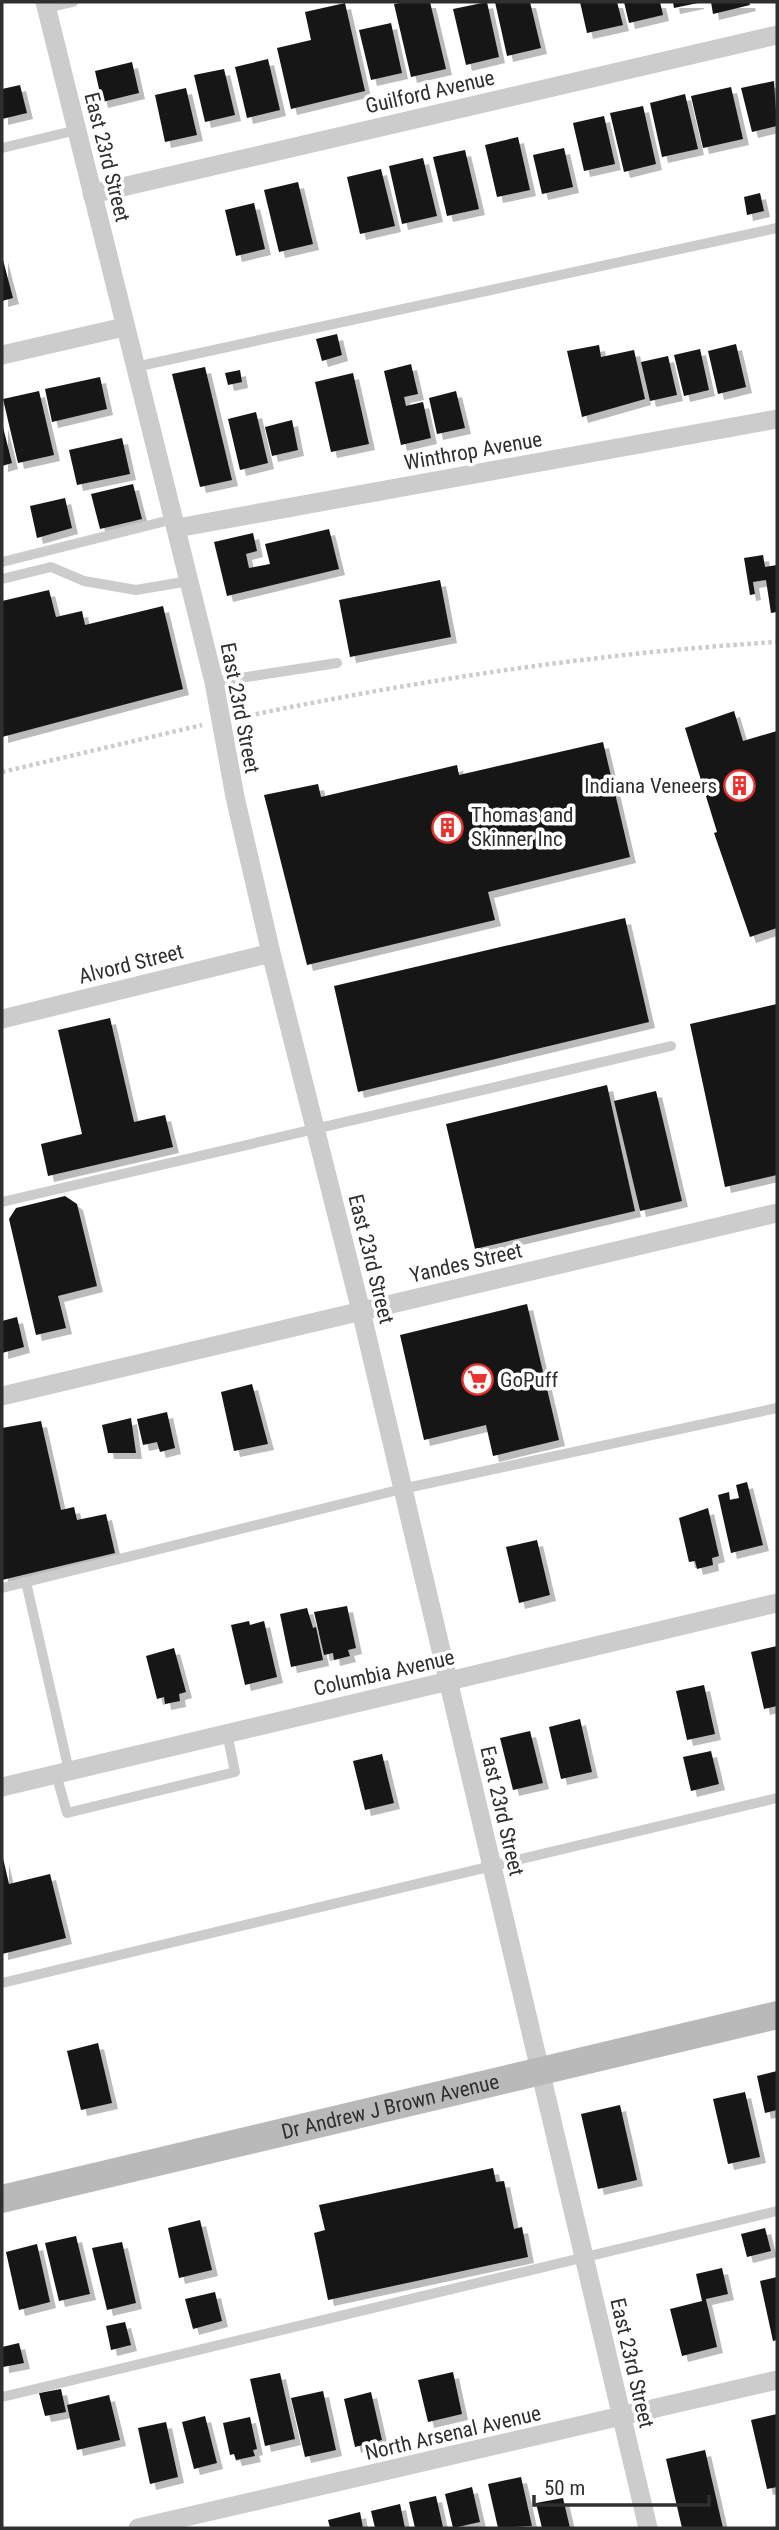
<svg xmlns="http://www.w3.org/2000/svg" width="779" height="2530" font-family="'Roboto Condensed',sans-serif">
<defs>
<filter id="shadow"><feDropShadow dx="6" dy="6" stdDeviation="0" flood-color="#0004"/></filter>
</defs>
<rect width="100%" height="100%" fill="#fff"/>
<!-- building -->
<path fill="#161616" filter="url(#shadow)" d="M405,2h25l16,67 -35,8 -17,-73z
M487,2l12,55 -33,8 -13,-56z
M495,2h35l11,46 -34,8z
M580,2h37l6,23 -36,8z
M624,2h36l3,13 -34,8z
M673,2h25v1l-24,5z
M711,2h38l1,3 -37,9z
M345,3l20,88 -74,18 -14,-61 34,-8 -6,-28z
M391,23l11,50 -31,7 -12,-50z
M268,59l12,51 -33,8 -12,-51z
M132,62l7,31 -37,9 -7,-31z
M224,69l11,46 -30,7 -11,-47z
M774,81l3,45 -25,6 -11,-44z
M20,85l7,28 -25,6v-30z
M731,87l12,52 -40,9 -12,-52z
M186,88l11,47 -32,7 -10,-47z
M685,94l13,55 -36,8 -12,-54z
M643,106l13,58 -32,8 -14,-59z
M604,116l11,48 -31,7 -11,-48z
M518,137l12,53 -33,7 -12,-52z
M564,148l9,39 -31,7 -9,-39z
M465,150l14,59 -32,7 -14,-59z
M423,158l14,58 -35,8 -13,-58z
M381,169l14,57 -35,8 -13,-57z
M298,182l15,62 -34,8 -15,-62z
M760,193l4,18 -17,4 -3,-18z
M254,203l11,46 -29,7 -11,-46z
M2,256l11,42 -11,3z
M337,334l5,21 -20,6 -6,-22z
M736,344l10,43 -28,7 -10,-43z
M599,345l2,12 33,-7 11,49 -63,18 -15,-66z
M700,349l9,41 -25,6 -10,-41z
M668,356l9,39 -27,6 -9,-39z
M411,364l7,30 -14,3 2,9 17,-4 8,36 -30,7 -17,-74z
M205,367l27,113 -32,7 -28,-113z
M240,370l2,12 -14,3 -3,-12z
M353,373l16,71 -38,8 -16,-70z
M100,377l7,32 -55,13 -7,-33z
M39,391l15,64 -36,8 -15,-64z
M456,391l9,37 -28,6 -8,-36z
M256,412l12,51 -28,7 -12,-51z
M292,420l6,30 -26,6 -7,-29z
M2,423l10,40 -10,3z
M122,438l8,36 -53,11 -8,-35z
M133,484l9,35 -42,10 -9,-35z
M65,498l7,30 -35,10 -7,-32z
M329,529l10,40 -112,27 -13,-54 39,-9 4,18 -11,3 3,14 21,-4 -5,-20z
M763,555l2,12 12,-2v47l-6,1 -5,-33 -13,2 2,12 -5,1 -6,-37z
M440,580l11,57 -101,20 -11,-57z
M49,590l7,27 26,-6 3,14 78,-19 20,83 -181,48v-136z
M734,711l9,30 34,-10v197l-27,9 -36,-104 3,-1 -32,-104z
M603,742l27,115 -142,35 7,28 -188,45 -43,-170 54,-11 3,13 136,-32 2,10z
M625,918l24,104 -291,70 -24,-106z
M777,1004v171l-52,12 -35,-163z
M110,1018l24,104 31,-7 8,32 -125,29 -7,-32 41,-10 -24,-104z
M607,1085l28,126 -160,38 -29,-125z
M656,1091l26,110 -42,10 -26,-110z
M65,1196l12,8 20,82 -39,10 8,32 -30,7 -27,-116 7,-11z
M527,1304l32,136 -66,16 -7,-31 -62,15 -24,-105z
M17,1317l7,30 -22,6v-32z
M252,1384l16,60 -34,7 -13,-59z
M167,1412l8,36 -15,4 -3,-10 -14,3 -6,-26z
M131,1418l5,35h-28l-6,-28z
M41,1421l20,89 13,-3 3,13 29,-6 9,39 -113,27v-152z
M747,1482l16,63 -32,8 -13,-58 11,-3 1,8 9,-2 -3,-13z
M708,1508l11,48 -7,2 1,7 -16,4 -2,-8 -6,1 -10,-44z
M537,1540l13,55 -31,8 -13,-56z
M347,1606l9,42 -8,2 2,6 -16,4 -1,-7 -9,2 -10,-43z
M307,1608l6,20 3,-1 7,33 -32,7 -11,-53z
M249,1621l1,4 14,-4 13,56 -32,8 -14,-60z
M777,1646v60l-13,3 -13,-57z
M174,1648l12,44 -7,2 1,7 -15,3 -1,-7 -7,2 -11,-43z
M704,1685l11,49 -28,6 -11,-49z
M580,1719l12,53 -31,7 -12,-52z
M530,1731l13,52 -30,7 -13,-52z
M711,1751l8,33 -28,7 -8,-34z
M382,1754l12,49 -29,7 -12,-49z
M3,1858l6,26 41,-10 16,64 -64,16z
M98,2043l14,60 -31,7 -14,-59z
M777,2071v39l-12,3 -8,-37z
M745,2092l15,65 -32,7 -15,-65z
M620,2105l17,75 -39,9 -17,-75z
M493,2168l3,14 8,-1 10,48 8,-2 6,30 -200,43 -14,-67 11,-3 -6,-25z
M200,2220l12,50 -33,8 -11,-50z
M765,2228l6,23 -24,6 -6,-23z
M76,2236l14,58 -31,7 -14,-58z
M122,2242l14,61 -29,7 -15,-62z
M37,2244l13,58 -31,8 -13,-58z
M722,2268l6,26 -22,5 11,48 -35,9 -12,-47 32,-8 -6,-27z
M777,2277v63l-4,1 -13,-60z
M215,2292l7,29 -29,8 -8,-30z
M125,2322l6,23 -20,5 -5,-24z
M19,2343l5,20 -21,4 -1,-20z
M453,2372l9,42 -34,8 -10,-42z
M280,2373l15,66 -30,7 -15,-67z
M61,2389l5,23 -21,4 -6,-23z
M323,2391l13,59 -31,7 -14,-59z
M371,2392l11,48 -27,7 -11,-48z
M109,2395l11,45 -43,10 -10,-45z
M777,2414v73l-10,2 -16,-69z
M205,2416l12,47 -23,6 -12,-47z
M250,2417l7,32 -4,1 2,6 -19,4 -2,-6 -4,1 -7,-32z
M166,2422l12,55 -28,7 -12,-56z
M705,2450l18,78h-41l-16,-69z
M521,2477l11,49 -34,2 -10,-44z
M472,2487l8,35 -27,6 -8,-34z
M436,2496l7,31 -28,1 -6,-26z
M563,2498l7,30h-28l-6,-25z
M400,2504l5,24h-30l-4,-17z
M360,2512l3,16h-33l-2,-8z"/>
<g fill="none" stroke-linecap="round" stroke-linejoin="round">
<!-- path -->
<path stroke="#ccc" stroke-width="4.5" stroke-dasharray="3.5 3.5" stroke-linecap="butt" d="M242,717c177,-37 354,-64 535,-75
M2,772l200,-47"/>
<!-- service -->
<path stroke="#ccc" stroke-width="10" d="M47,8l26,-6
M2,148l75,-18
M135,367l642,-139
M2,562l172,-43
M2,579l49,-12 33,14 52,9 53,-9
M214,682l123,-19
M2,1202l669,-156
M26,1582l43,189
M2,1588l400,-99 375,-81
M56,1774l11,39 168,-41 -8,-39
M2,1983l775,-185
M2,2397l775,-186"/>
<!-- minor -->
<path stroke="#ccc" stroke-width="19" d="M45,2l169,680 21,115 36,156 90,358 287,1217
M92,194l685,-159
M2,355l122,-28
M177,528l600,-109
M2,1019l269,-66
M2,1396l775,-183
M2,1787l775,-184
M138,2528l639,-148"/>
<!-- secondary -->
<path stroke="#b9b9b9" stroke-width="28" id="s1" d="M2,2199l775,-184"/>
</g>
<!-- icons -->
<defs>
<symbol id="building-ring" viewBox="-11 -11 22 22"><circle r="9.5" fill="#fff" stroke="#eb302d" stroke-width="1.5"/><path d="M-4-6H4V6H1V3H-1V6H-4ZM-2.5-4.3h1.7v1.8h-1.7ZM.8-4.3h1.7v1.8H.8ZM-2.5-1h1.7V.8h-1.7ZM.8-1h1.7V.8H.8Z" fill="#eb302d"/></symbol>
<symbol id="supermarket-ring" viewBox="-11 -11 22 22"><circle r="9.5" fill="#fff" stroke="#eb302d" stroke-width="1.5"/><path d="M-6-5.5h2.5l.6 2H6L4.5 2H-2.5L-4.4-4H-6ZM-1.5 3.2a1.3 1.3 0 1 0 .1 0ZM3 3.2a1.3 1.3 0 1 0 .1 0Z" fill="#eb302d"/></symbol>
</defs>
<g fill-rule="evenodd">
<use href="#building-ring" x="722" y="768" width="35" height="35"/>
<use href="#building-ring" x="430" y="810" width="35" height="35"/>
<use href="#supermarket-ring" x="460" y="1362" width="35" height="35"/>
</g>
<g text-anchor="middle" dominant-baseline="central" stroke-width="7" stroke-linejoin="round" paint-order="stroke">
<!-- street labels -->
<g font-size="21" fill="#2f2f2f" stroke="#fff">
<text transform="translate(430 92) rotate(-13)">Guilford Avenue</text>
<text transform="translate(107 157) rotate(76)">East 23rd Street</text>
<text transform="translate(473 451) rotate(-10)">Winthrop Avenue</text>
<text transform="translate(240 708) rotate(79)">East 23rd Street</text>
<text transform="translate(131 964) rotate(-14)">Alvord Street</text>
<text transform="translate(371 1259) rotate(76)">East 23rd Street</text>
<text transform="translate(466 1263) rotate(-13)">Yandes Street</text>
<text transform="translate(384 1673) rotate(-13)">Columbia Avenue</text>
<text transform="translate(502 1811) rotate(77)">East 23rd Street</text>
<text stroke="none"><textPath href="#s1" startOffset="399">Dr Andrew J Brown Avenue</textPath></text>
<text transform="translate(632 2363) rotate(77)">East 23rd Street</text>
<text transform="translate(453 2433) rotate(-13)">North Arsenal Avenue</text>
</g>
<!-- poi labels -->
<g font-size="21" fill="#2f2f2f" stroke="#fff" text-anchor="start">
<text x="717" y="786" text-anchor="end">Indiana Veneers</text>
<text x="471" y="815">Thomas and<tspan x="471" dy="24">Skinner Inc</tspan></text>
<text x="500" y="1380">GoPuff</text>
</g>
</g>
<!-- border -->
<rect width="779" height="2530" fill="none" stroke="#2f2f2f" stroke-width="7"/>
<!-- scale -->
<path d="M534 2495v10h175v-10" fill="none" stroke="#2f2f2f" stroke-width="3.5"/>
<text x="544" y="2495" font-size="21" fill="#2f2f2f" stroke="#ffffff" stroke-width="5" paint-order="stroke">50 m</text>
</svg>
